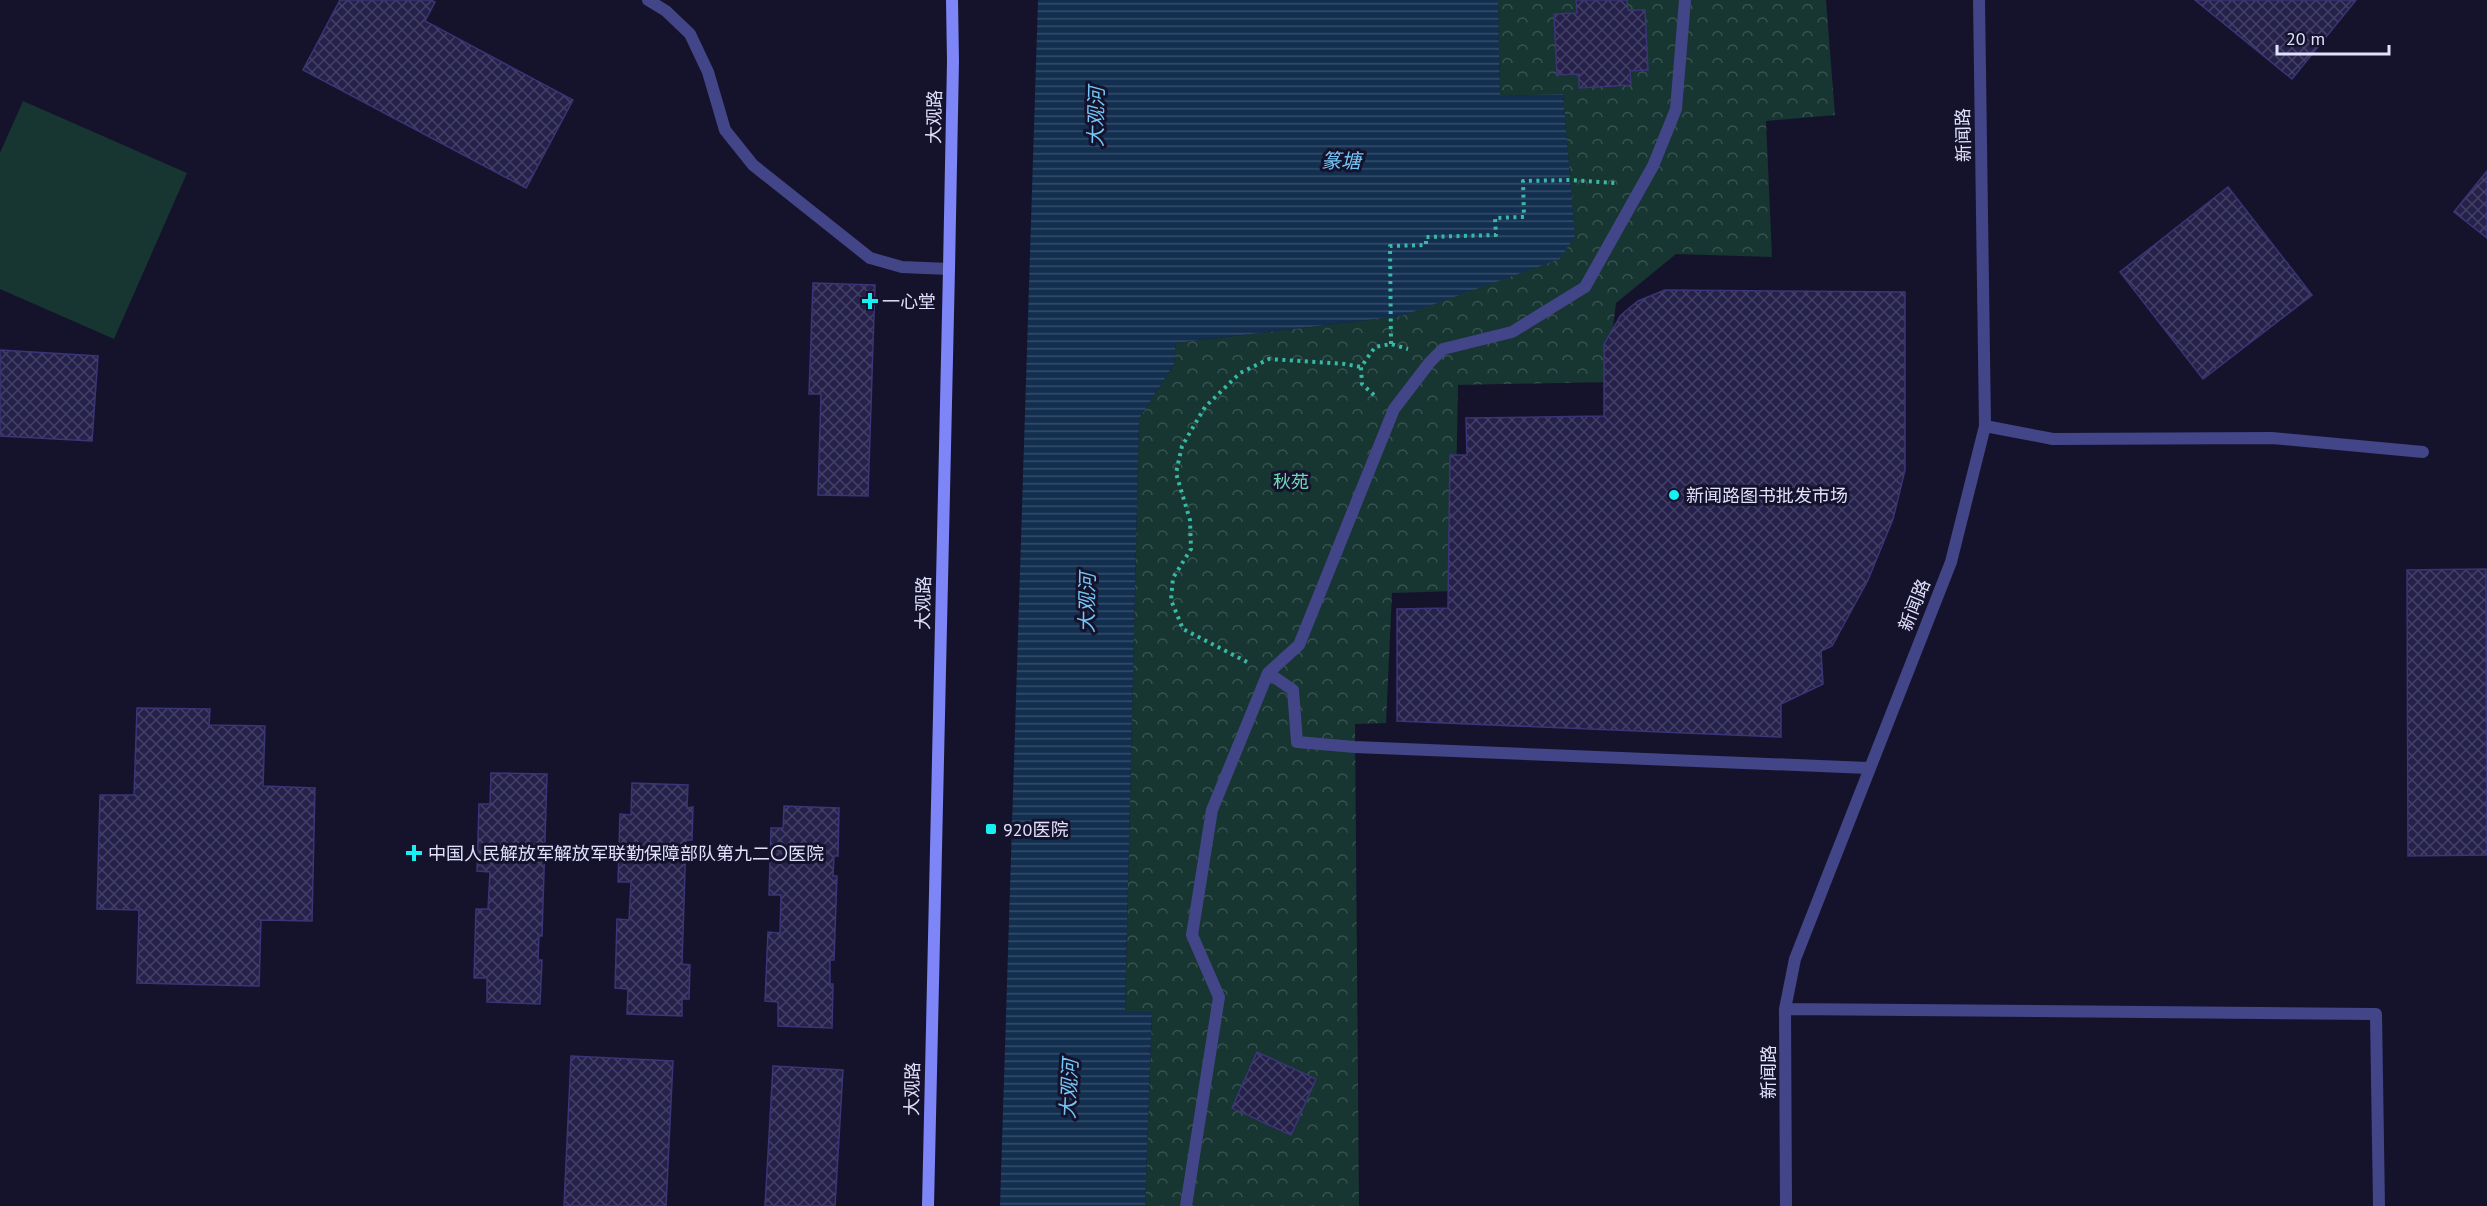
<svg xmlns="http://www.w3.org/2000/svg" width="2487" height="1206" font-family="'PT Sans','Noto Sans SC',sans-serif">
<defs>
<pattern id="forest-crowns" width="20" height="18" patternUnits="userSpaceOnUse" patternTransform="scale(1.5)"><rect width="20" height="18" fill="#173531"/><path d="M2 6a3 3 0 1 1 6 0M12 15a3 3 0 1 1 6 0" fill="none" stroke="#385250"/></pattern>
<pattern id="water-rules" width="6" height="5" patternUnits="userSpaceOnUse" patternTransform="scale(1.5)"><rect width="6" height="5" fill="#132f50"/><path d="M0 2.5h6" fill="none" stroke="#354d6a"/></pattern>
<pattern id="building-cross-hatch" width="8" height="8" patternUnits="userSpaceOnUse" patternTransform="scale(1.5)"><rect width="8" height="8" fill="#25214b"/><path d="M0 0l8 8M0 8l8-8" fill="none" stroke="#444166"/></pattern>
</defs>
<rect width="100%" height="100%" fill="#15132c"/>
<!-- forest -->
<path fill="url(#forest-crowns)" d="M1498,0h328l9,115 -69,6 6,136 -96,-3 -60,49 -10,79 -148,3 -4,206 -62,2 -6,130 -31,1 4,482h-214l7,-193 -27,-1 14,-593 35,-55 2,-21 225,-27 174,-80 -12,-141 -63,1z"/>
<!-- garden -->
<path fill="#173531" d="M23,101l164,72 -73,166 -114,-50v-136z"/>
<!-- water -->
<path fill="url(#water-rules)" d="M1038,0h460l2,96 63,-2 12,142 -15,23 -159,57 -225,27 -2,21 -35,55 -14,592 27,1 -7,194h-145z"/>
<!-- building -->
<path fill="url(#building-cross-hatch)" stroke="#3b3476" stroke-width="1.5" d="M340,0h91l4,2 -10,19 148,79 -47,88 -223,-118z
M1576,0h51l1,10h17l3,60 -18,1 1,14 -52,3v-14l-22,1 -3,-61 23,-1z
M2195,0h161l-64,79z
M2487,171v67l-33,-26z
M2228,187l84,108 -109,84 -83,-107z
M813,283l62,2 -7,211 -50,-1 3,-101h-12z
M1665,290l240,2v178l-12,49 -25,61 -36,66 -11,5 2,33 -42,20v33l-384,-16v-112l51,-1 2,-153h17l-1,-37 138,-2v-72l17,-29 17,-14z
M0,350l98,6 -6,85 -92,-5z
M2486,569l1,286 -79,1 -1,-286z
M137,708l73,1 -1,16 56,1 -2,60 52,2 -3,133 -51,-1 -2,66 -122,-3 2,-73 -42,-1 3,-114h34z
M491,773l56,1 -5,162h-3l-1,24h4l-2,44 -53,-2v-24h-13l2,-69h12l2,-37 -13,-1 2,-67h11z
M632,783l56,2 -1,23 6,-1 -1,33h-6l-4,124 8,1 -1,34h-7v17l-55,-2 1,-25 -13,-1 2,-69 12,1 2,-38h-13l2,-68 11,1z
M784,806l55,2 -1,48h-4l-1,20h4l-3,84h-4v24h3l-1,44 -54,-2v-24l-13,-1 3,-69 12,1 1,-38h-12l2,-67h12z
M1257,1052l59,27 -25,56 -59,-27z
M571,1056l102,5 -7,145h-102z
M773,1066l70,4 -8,136h-70z"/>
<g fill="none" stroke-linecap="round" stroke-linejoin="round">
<!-- path -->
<path stroke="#39b8a5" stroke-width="4" stroke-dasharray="3 4.5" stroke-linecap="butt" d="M1391,344l-1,-98 36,-1v-8l70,-2 -1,-17 29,-1 -1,-36 47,-1 45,3
M1374,395l-12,-11 -1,-17 14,-20 16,-3 17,5
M1247,662l-64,-33 -12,-29 2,-22 18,-29 -1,-29 -14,-47 6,-27 23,-39 35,-34 29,-14 76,5 16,3"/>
<!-- lane -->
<path stroke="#424587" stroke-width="12" d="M1268,673l25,17 4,52 58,5 513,21
M1186,1206l33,-209 -27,-62 20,-125 56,-137 31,-28 95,-236 36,-47 13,-13 69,-17 73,-45 68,-121 23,-57 9,-109"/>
<!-- street -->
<path stroke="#424587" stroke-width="12" d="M648,0l18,11 24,23 18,38 17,58 28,35 117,93 32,9 47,2
M1985,426l68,13 219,-1 151,14
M1785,1009l591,5 3,192
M1786,1206l-1,-197 10,-50 156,-397 34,-136 -6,-426"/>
<!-- secondary -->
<path stroke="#7d85f7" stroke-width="12" d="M928,1206l21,-937 4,-208 -1,-61"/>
</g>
<!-- markers -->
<g fill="#18eff1" stroke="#15132c" stroke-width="2">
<path d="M867 292h6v6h6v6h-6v6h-6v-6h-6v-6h6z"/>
<circle cx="1674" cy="495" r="6"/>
<rect x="985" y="823" width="12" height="12" rx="3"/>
<path d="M411 844h6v6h6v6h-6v6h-6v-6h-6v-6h6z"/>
</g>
<g text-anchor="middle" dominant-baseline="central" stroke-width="6" stroke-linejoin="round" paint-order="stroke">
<!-- street labels -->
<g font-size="18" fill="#e1e0fd" stroke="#15132c">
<text transform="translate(934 117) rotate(-89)">大观路</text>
<text transform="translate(1963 135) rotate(-91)">新闻路</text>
<text transform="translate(923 603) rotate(-89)">大观路</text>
<text transform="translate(1914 605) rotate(-68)">新闻路</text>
<text transform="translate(1768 1072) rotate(-90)">新闻路</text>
<text transform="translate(912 1089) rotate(-89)">大观路</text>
</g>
<!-- poi labels -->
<g font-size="18" fill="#e1e0fd" stroke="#15132c" text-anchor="start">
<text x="882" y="301">一心堂</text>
<text x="1686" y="495">新闻路图书批发市场</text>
<text x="1003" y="829">920医院</text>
<text x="428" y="853">中国人民解放军解放军联勤保障部队第九二〇医院</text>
</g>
<!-- park labels -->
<g font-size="18" fill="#6edbb6" stroke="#15132c">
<text x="1291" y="481">秋苑</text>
</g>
<!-- water labels -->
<g font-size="20" font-style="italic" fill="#74c6f7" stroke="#15132c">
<text transform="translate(1096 117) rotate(-89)">大观河</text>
<text x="1341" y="161">篆塘</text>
<text transform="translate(1087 603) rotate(-89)">大观河</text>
<text transform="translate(1069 1089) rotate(-87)">大观河</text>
</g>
</g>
<!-- scale -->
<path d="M2277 45v9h112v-9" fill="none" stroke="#e1e0fd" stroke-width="3"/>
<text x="2286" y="45" font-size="18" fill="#e1e0fd" stroke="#15132c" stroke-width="4.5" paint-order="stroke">20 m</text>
</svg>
